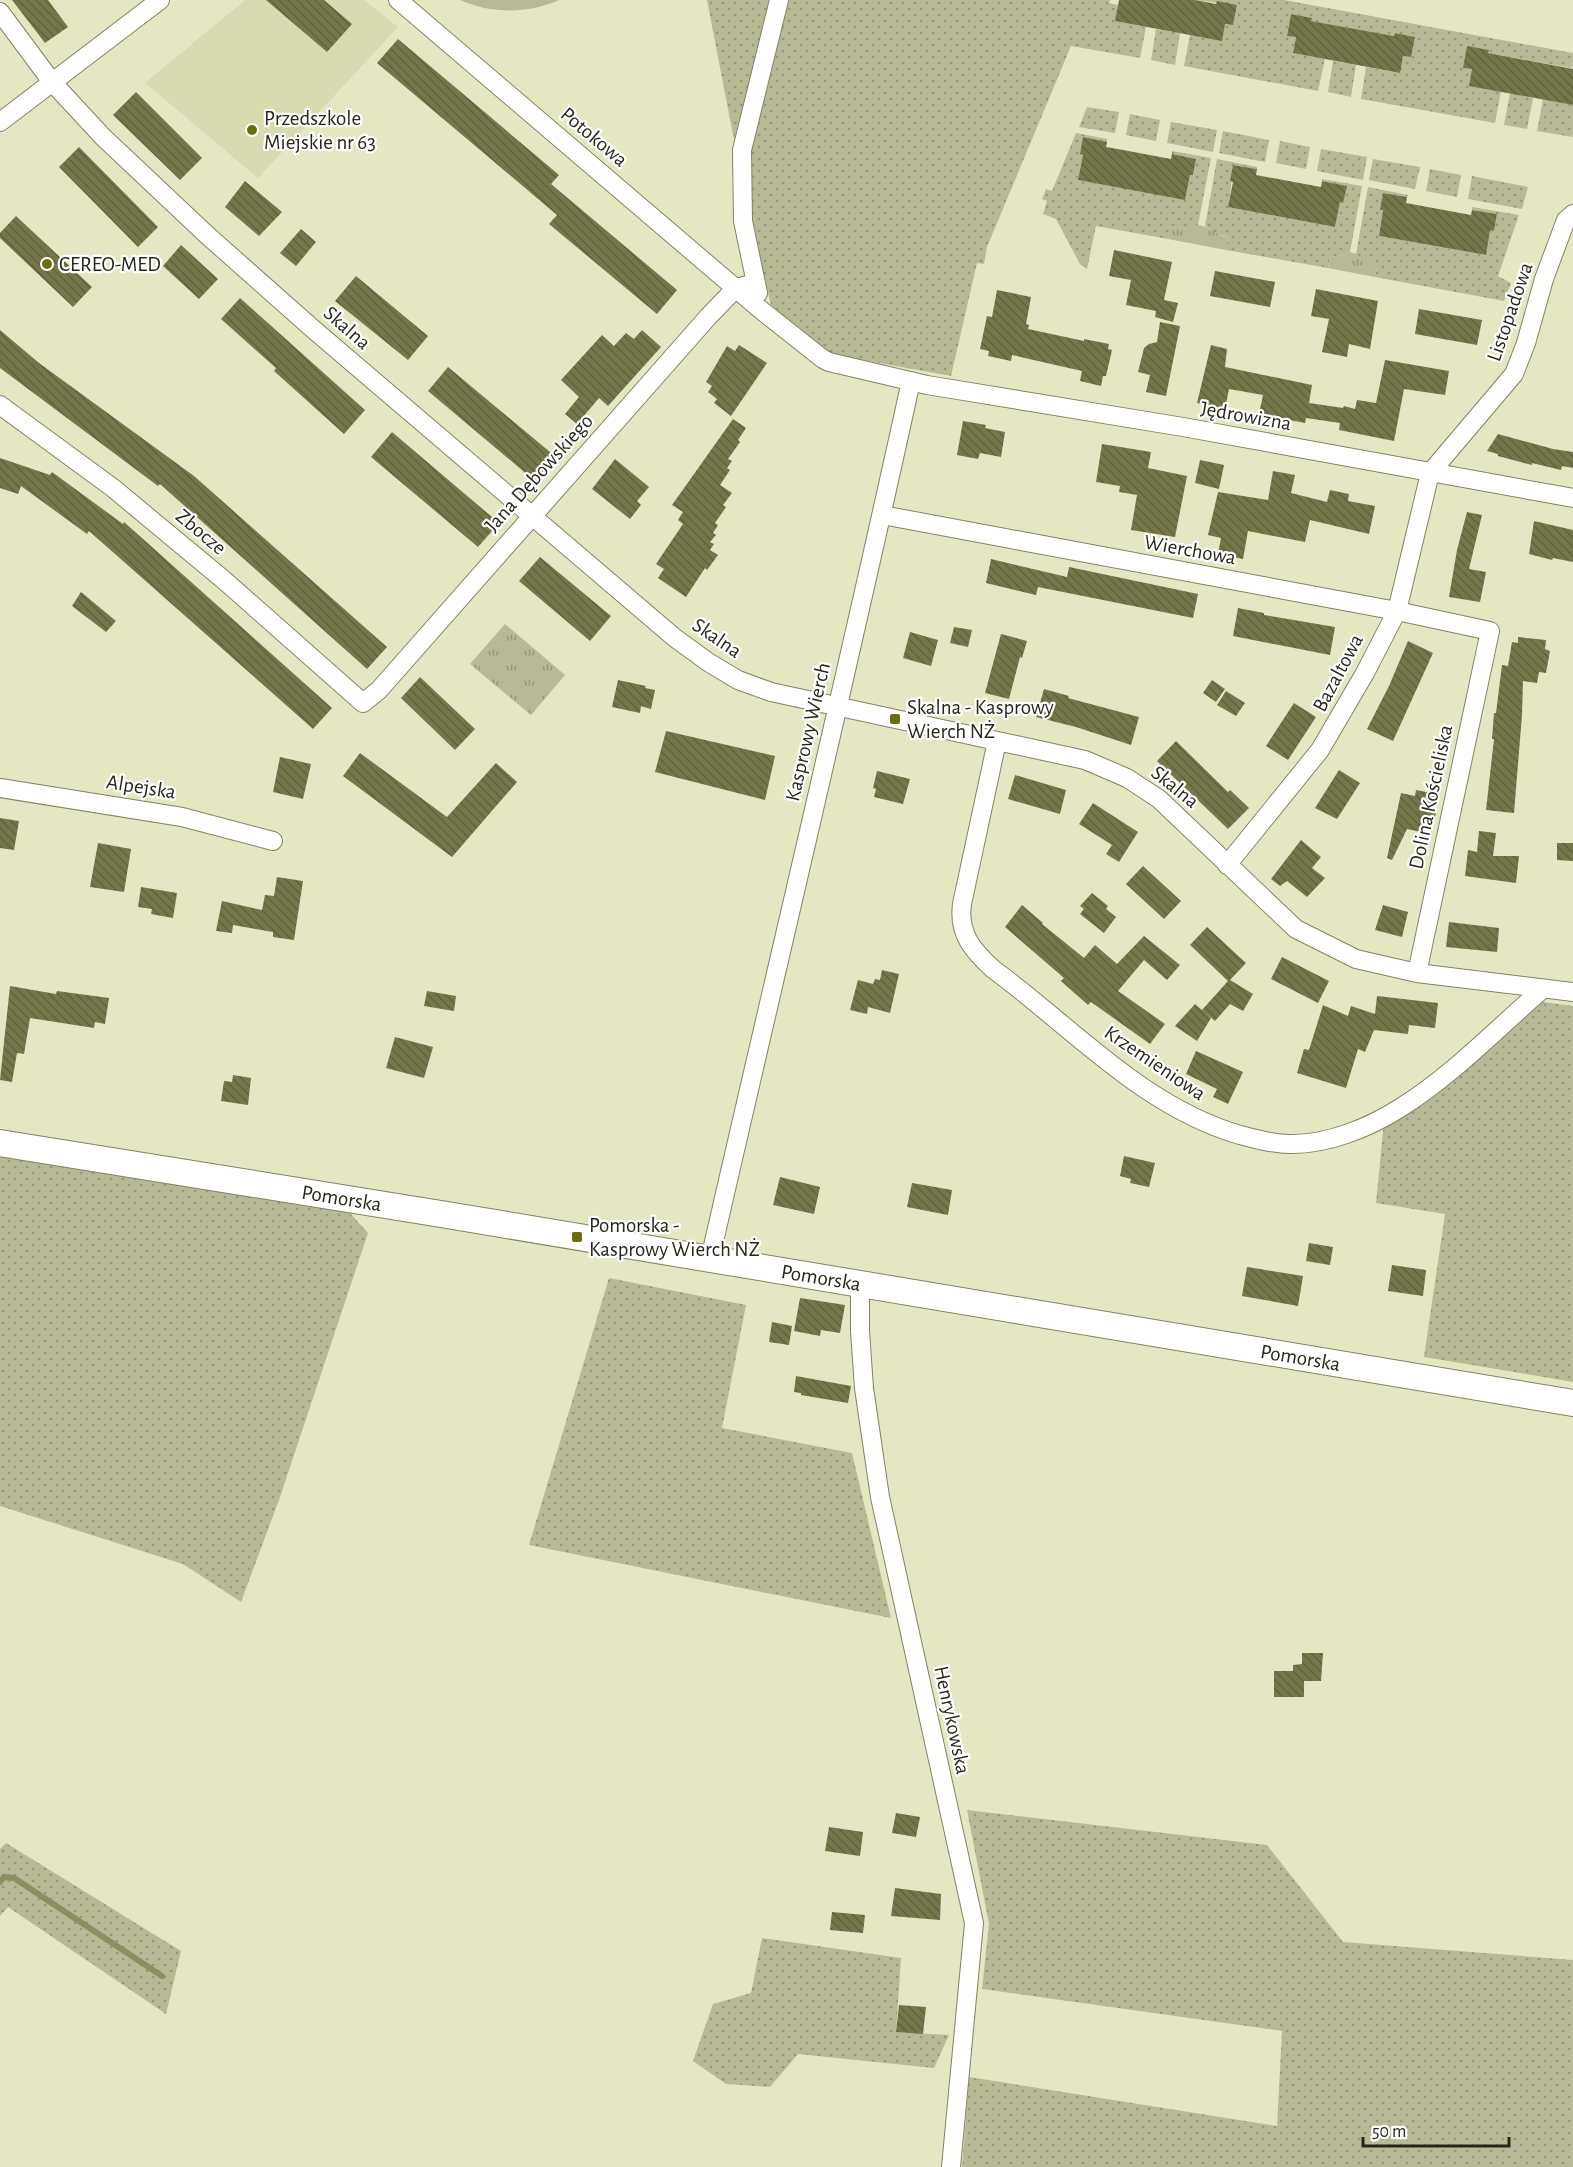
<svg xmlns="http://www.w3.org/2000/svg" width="1573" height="2167" font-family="'Alegreya Sans',sans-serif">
<defs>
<pattern id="grass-dots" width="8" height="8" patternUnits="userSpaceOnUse" patternTransform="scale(1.5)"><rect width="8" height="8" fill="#b8ba96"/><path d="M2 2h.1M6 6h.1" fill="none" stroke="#95977a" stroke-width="1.8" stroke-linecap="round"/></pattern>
<pattern id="park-tufts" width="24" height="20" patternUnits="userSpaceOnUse" patternTransform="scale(1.5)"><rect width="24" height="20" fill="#b8ba96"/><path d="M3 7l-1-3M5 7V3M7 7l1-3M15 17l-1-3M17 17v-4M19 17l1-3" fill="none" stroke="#95977a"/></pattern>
<pattern id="building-back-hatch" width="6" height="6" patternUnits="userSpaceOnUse" patternTransform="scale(1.5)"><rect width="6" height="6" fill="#757749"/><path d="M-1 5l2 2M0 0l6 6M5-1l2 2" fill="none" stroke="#60613c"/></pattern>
</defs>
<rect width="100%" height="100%" fill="#e5e7c3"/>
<!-- built -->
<path fill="#d8dbaf" d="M245,0h119l34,27 -140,151 -113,-95z"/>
<!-- grass -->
<path fill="url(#grass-dots)" d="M707,0h64l-37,140z
M787,0h323l-1,3 9,2 -2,16 30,6 -6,31 -69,-12 -84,201 -3,17 -7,-1 -26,113 -116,-21 -17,-10 -47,-40 -21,-87 -2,-60z
M1195,0h89l289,53v13l-2,2 -83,-15 -24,15 8,1 29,22 -6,32 -134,-24 5,-32 33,6 4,-17 8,1 4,-20 -20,-4 -1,3 -83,-15v-3l-20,-4 -4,21 9,2 -3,16 32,6 -7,32 -134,-25 6,-31 35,-11 8,1 4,-20z
M1156,29l24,4 -5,32 -24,-5z
M1333,61l23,4 -5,32 -23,-5z
M1510,93l23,5 -6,31 -23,-4z
M1543,99l30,6v32l-36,-6z
M1087,107l32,5 -4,21 -36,-6z
M1130,114l30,6 -4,21 -30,-6z
M1171,122l46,8 -4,22 -46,-9z
M1223,131l46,9 -4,22 -46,-9z
M1076,133l31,6v3l-24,-4 -3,16 3,1 -5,25 107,19 5,-24h3l3,-16 -24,-5v-3l39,7 -13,67c-9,5 -16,3 -27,1l-3,13 -72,-13 -9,43 -7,-5 -24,-45 -13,-5 4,-13 -5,-2 4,-10 6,2z
M1280,141l30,6 -4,22 -30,-6z
M1321,149l46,8 -4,23 -46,-9z
M1217,159l40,8v2l-24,-4 -4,42 106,20 5,-25h3l3,-16 -24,-5v-2l40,7 -12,66 -13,5 -7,-1 -2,12 -102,-18 2,-13 -13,-4 -10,-7z
M1373,159l47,8 -5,22 -46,-9z
M1430,169l31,6 -4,22 -31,-6z
M1472,176l56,11 -6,22 -54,-10z
M1368,187l40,8 -1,2 -24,-4 -2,17h2l-4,26 106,19 5,-25 4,1 3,-17 -25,-4v-3l47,8 -21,61 13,7 -7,18 -129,-24 2,-12 -11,-3 -10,-8z
M1536,1001l37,5v376l-149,-25 21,-143 -69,-11 8,-81z
M0,1154l349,58 19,21 -89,267 -38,102 -58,-38 -183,-58z
M609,1278l137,27 -24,123 130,25 39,165 -362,-73z
M967,1810l300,35 76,97 230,18v207h-611l7,-90 308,49 5,-95 -300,-42 7,-65z
M6,1843l175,108 -15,63 -158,-107 -8,9v-67z
M762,1938l139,20 -5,74 53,3 -15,33 -136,-14 -28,33 -44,-3 -33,-23 20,-57 38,-11z"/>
<!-- park -->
<path fill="url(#park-tufts)" d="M1198,225c12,1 18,11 30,12l-2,13 -58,-11 3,-13c11,2 18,4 27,-1z
M1350,252c9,2 17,10 27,13l-2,12 -47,-9 2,-12 7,1z
M505,624l60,51 -34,40 -61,-51z"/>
<!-- garden -->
<path fill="#b8ba96" d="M460,0h99c-32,14 -67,14 -99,0z"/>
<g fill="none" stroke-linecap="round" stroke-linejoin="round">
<!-- stream -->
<path stroke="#8d8f60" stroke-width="6" d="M0,1882l4,-5 10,1 148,98"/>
</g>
<!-- building -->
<path fill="url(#building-back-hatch)" d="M12,0h36l20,27 -23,16z
M266,0h58l28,24 -25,28z
M1119,0h76l21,4 1,-3 20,4 -4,20 -8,-1 -3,17 -107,-20z
M1291,14l21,4 -1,3 83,15 1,-3 20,4 -4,20 -8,-1 -3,17 -107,-20 3,-16 -9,-1z
M398,39l161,136 -8,9 126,106 -20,24 -108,-90 8,-9 -180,-152z
M1467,46l22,4 -1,3 85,16v36l-104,-19 3,-17 -9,-1z
M136,92l66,66 -22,22 -67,-65z
M1083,137l24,5 -1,5 17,3 48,9 1,-5 24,5 -3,16h-3l-5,25 -107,-20 5,-25 -3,-1z
M79,147l79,80 -20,20 -79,-80z
M1233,165l24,4 -1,6 65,12 1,-6 25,5 -4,17 -3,-1 -5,25 -107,-20 5,-25 -3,-1z
M245,181l37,31 -23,24 -34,-29z
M1383,193l24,4 -1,6 65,12 1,-5 25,4 -3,17 -4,-1 -4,25 -107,-19 4,-26h-3z
M16,216l76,71 -19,20 -73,-69v-5z
M301,229l15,13 -20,24 -16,-13z
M181,245l37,34 -19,20 -36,-33z
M1114,250l58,12 -8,38 14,3 -5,19 -18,-5 1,-6 -30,-6 5,-25 -22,-4z
M1215,271l60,11 -5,25 -60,-11z
M356,276l72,60 -20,24 -73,-59z
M1316,289l62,12 -8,48 -21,-5 -2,13 -25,-5 7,-33 -18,-3z
M997,290l34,7 -5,27 3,1 -1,4 56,12v-2l25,5 -1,5 4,1 -6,26h-3l-2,10 -21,-5 2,-10 -70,-16 -1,6 -23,-5 1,-5 -9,-2 7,-33 5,1z
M240,298l125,112 -21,24 -70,-63 2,-3 -55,-49z
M1419,309l63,11 -5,25 -62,-11z
M1160,322l20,4 -14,70 -20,-4 4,-17 -12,-3 6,-24 5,-4 8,-2z
M0,330l39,33 155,113 193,171 -20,22 -207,-185 -2,2 -158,-118z
M642,330l19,17 -53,59 -9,-8 -22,26 -12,-10 14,-17 -18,-17 41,-45 12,11 12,-13 8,6z
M739,345l28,18 -36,53 -17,-13 3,-4 -9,-7 4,-6 -6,-4 21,-36 8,5z
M1211,345l16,4 -2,18 87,18 -3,18 34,5 1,-2 11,3 2,-9 19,3 9,-43 64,11 -4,24 -41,-6 -10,52 -55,-11 1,-7 -34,-5 -1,5 -46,-9 4,-19 -34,-6 -4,20 -28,-6z
M448,367l108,90 -21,24 -107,-90z
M733,419l13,9 -8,12 2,2 -12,17 4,2 -5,7 3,2 -10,15 12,8 -9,12 3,2 -11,16 3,2 -5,8 3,2 -6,7 4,2 -4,6 8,5 -11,15 -2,-2 -19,29 -28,-19 6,-9 -8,-5 27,-40 -5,-4 5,-8 -11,-7z
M963,421l23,4 -1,3 20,4 -4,25 -21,-4 -2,6 -21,-4z
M392,432l107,91 -21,24 -107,-90z
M1498,434l55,15 20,3v16l-11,-2 -1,4 -29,-7v2l-34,-9v-2l-11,-3z
M1102,444l49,8 -3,16 39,8 -12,61 -44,-7 6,-35 -18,-3 1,-6 -24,-4z
M0,458l50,17 2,-3 71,52 1,-2 208,186 -19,21 -224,-198 -2,3 -66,-48 -3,8 -18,-6z
M615,459l34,28 -12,14 4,4 -11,14 -38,-30z
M1200,460l24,5 -5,24 -24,-6z
M1273,471l22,4 -4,18 36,9 3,-12 19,4 -1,7 27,5 -6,28 -59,-14 -5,22 -57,-11 -5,28 -25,-5 3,-16 -13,-3 10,-43 50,8z
M1467,512l15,3 -13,54 17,3 -6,30 -31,-5 8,-47z
M1534,521l39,9v32l-20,-4 -1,2 -23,-6z
M540,557l71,59 -21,25 -71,-60z
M991,559l76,18 2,-10 129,27 -5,24 -155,-31 -2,8 -50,-12z
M81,592l35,29 -10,11 -34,-26z
M1238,608l26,5v2l71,12 -5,28 -97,-19z
M954,627l18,3 -4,17 -18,-4z
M910,632l28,8 -7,26 -28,-8z
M1001,634l26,7 -5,17 -2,-1 -11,42 -24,-6z
M1518,637l28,3 -1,9 5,2 -4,22 -7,-1 -2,11 -14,-2 -1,34 -8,98 -28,-3 8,-71h-2l2,-26h2l6,-48 6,1 4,-24 6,1z
M1408,641l25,12 -40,88 -26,-12 22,-43z
M420,677l55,52 -20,21 -54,-52z
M618,680l28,6 -1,2 10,2 -4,19 -10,-3 -1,7 -28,-6z
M1212,680l13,9 -9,13 -13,-9z
M1044,689l25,7 -1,2 71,19 -8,28 -55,-18 -40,-10z
M1226,691l19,12 -9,13 -19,-11z
M1294,703l22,14 -28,43 -22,-14z
M666,731l109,25 -10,44 -110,-28z
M1176,741l52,51 2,-2 19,18 -21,21 -71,-68z
M360,753l87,64 49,-54 21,19 -65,75 -109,-81z
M280,757l31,7 -8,35 -30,-7z
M1339,770l21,13 -23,36 -22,-11z
M877,771l33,8 -7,25 -29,-7 2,-8 -3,-1z
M1015,775l51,15 -6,24 -52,-15z
M1416,790l20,4 -3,19h3l-5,21 -24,-5 -15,31 -5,-2 14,-65 14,3z
M1093,803l45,29 -19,30 -13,-8 6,-9 -33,-21z
M0,818l19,3 -5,29 -14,-2z
M1479,831l17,2 -3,23h26l-3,27 -51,-7 3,-26 9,2z
M1301,840l20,17 -9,11 13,10 -18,19 -20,-16 -7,5 -9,-7z
M98,843l33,6 -7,43 -34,-5z
M1557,843h16v18l-16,-1z
M1143,866l38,35 -17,18 -38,-35z
M277,877l26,4 -9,59 -21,-3v-5l-40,-7 -1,8 -16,-2 6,-30 40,9 3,-15 9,1z
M141,887l36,6 -4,25 -22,-4 1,-5 -14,-2z
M1092,893l16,13 -2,3 10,8 -12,16 -24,-19 4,-5 -4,-3z
M1022,905l21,18 -1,1 42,34 11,-13 22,19 27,-28 36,29 -13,15 -23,-20 -26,31 47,33 -15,20 -59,-42 -3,3 -27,-24 3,-3 -59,-51z
M1383,905l25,7 -6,25 -27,-7z
M1449,922l50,6 -2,24 -51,-5z
M1207,927l39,36 -16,17 23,14 -10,17 -13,-7 -15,17 -13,-11 26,-29 -38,-36z
M1282,957l47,24 -11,22 -47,-24z
M882,970l17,4 -9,39 -22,-6 -1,7 -17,-4 8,-30 15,4 2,-5 5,1z
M10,986l46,8 1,-3 52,7 -4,26 -10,-2 -1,6 -64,-10 -6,36 -7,-1 -5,29 -12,-2z
M427,991l29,5 -2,15 -30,-5z
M1377,996l61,7 -3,25 -26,-3 -1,9 -34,-4 -9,22 -7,-3 -12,39 -49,-15 7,-24 5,1 14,-45 25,11 3,-10 24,8z
M1195,1004l16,14 -14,23 -22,-15z
M395,1037l38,10 -9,31 -38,-10z
M1196,1051l47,21 -15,32 -15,-7 4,-8 -31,-15z
M233,1075l18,3 -3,27 -27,-4 3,-20 8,1z
M1124,1156l31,7 -6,24 -19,-4 1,-4 -11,-3z
M780,1177l40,10 -6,27 -41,-9z
M912,1183l40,7 -4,25 -41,-8z
M1309,1243l24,4 -3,18 -24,-4z
M1392,1265l34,5 -3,26 -35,-5z
M1247,1267l56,9 -5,30 -56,-10z
M800,1298l45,7 -5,28 -19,-3 -1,6 -26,-5z
M772,1322l20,4 -3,19 -20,-3z
M796,1376l55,10 -3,17 -47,-8v-2l-7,-1z
M1302,1653h21l-2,28h-17v16h-30v-26h19v-6l9,-1z
M896,1813l24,4 -4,20 -24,-4z
M829,1827l34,5 -3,24 -35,-5z
M895,1888l46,6 -1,26 -49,-4z
M832,1912l33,3 -2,18 -33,-3z
M899,2005l27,2 -3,27 -27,-2z"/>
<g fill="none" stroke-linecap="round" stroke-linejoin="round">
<defs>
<path id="street" d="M398,0l363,310 62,49 6,3 98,23 256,42 390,71
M0,12l52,70 51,55 104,98 106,94 362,309 33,24 30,18 33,12 314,68 42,18 32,21 137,130 60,30 61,14 156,19
M0,122l160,-122
M758,293l-15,-72 -1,-71 37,-150
M0,405l113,83 112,93 138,122 16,-13 329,-373 28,-29 20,-5
M882,515l515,96 93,20 -73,342
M997,741l-35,163c-4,29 10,46 31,65 79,58 150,138 247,166 16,4 32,9 49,9 37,1 80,-16 111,-36 53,-33 96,-79 143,-119
M0,788l182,29 91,24
M1227,865l93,-115 45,-77 32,-62 33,-138 84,-99 12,-31 18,-64 22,-59 7,-6
M710,1259c67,-293 137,-585 201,-878
M860,1284v47l4,57 16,109 94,426 -23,244"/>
<g id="secondary">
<path id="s1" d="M0,1143l441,71 1132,189"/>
</g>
</defs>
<!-- street casing -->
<use href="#street" stroke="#818361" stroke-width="20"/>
<!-- secondary casing -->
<use href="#secondary" stroke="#818361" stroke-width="28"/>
<!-- street -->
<use href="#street" stroke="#fff" stroke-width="18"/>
<!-- secondary -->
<use href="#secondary" stroke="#fff" stroke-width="26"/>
</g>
<!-- markers -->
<g fill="#6c6d0f" stroke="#fff" stroke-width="2">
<circle cx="252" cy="130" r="6"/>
<circle cx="47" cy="264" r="6"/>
<rect x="889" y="713" width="12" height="12" rx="3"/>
<rect x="571" y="1231" width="12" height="12" rx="3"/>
</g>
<g text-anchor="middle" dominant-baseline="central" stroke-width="4.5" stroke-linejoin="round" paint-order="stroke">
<!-- poi labels -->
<g font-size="21" fill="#262619" stroke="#fff" text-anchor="start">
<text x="264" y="118">Przedszkole<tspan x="264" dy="24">Miejskie nr 63</tspan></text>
<text x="59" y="264">CEREO-MED</text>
<text x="907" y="707">Skalna - Kasprowy<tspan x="907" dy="24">Wierch NŻ</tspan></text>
<text x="589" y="1225">Pomorska -<tspan x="589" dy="24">Kasprowy Wierch NŻ</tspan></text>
</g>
<!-- street labels -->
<g font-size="21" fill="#262619" stroke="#fff">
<text transform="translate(594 137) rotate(40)">Potokowa</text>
<text transform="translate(1510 312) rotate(-71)">Listopadowa</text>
<text transform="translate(347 328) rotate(41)">Skalna</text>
<text transform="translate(1246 416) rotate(10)">Jędrowizna</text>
<text transform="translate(539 473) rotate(-48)">Jana Dębowskiego</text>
<text transform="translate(201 532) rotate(40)">Zbocze</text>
<text transform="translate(1190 550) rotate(10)">Wierchowa</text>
<text transform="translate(717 638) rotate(34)">Skalna</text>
<text transform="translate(1338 673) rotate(-62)">Bazaltowa</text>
<text transform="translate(808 732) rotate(-77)">Kasprowy Wierch</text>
<text transform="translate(141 787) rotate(9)">Alpejska</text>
<text transform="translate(1175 787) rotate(39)">Skalna</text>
<text transform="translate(1431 797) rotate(-78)">Dolina Kościeliska</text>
<text transform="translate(1155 1063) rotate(34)">Krzemieniowa</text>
<text stroke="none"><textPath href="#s1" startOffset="346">Pomorska</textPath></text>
<text stroke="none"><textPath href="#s1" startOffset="832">Pomorska</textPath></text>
<text stroke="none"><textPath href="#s1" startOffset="1318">Pomorska</textPath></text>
<text transform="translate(952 1720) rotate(78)">Henrykowska</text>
</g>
</g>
<!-- scale -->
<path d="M1363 2137v9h146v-9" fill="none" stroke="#262619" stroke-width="3"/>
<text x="1372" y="2137" font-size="18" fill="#262619" stroke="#ffffff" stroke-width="4.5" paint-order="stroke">50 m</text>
</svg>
